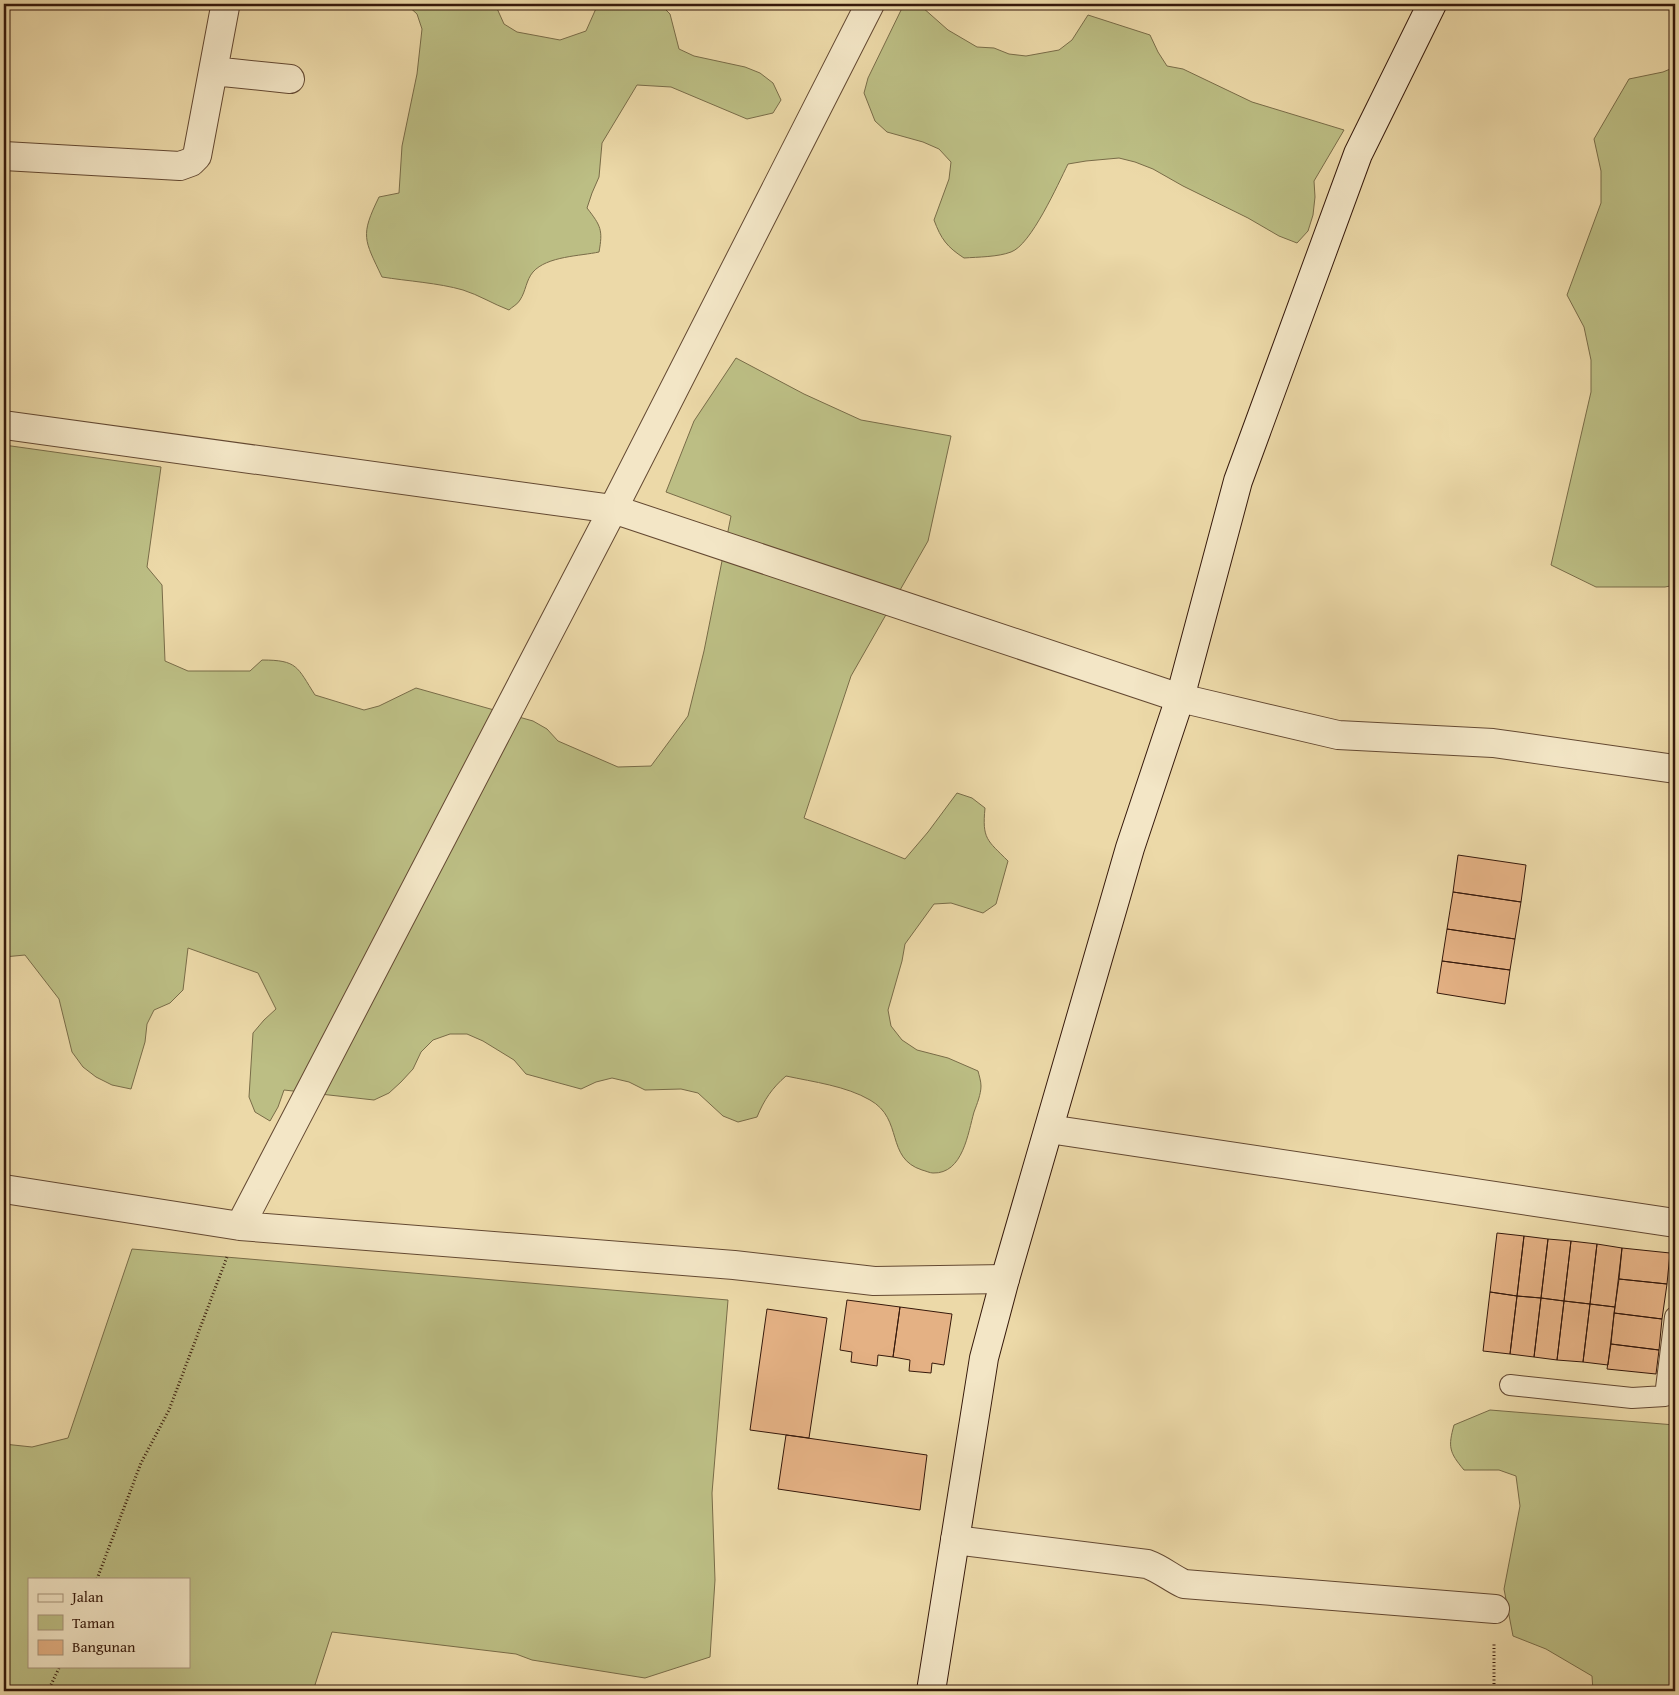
<svg xmlns="http://www.w3.org/2000/svg" width="1679" height="1695" font-family="'Gentium Book Plus',serif">
<rect width="100%" height="100%" fill="#ecd9a8"/>
<filter id="stains"><feTurbulence type="fractalNoise" baseFrequency=".004" numOctaves="4"/><feColorMatrix values="0 0 0 0 .2 0 0 0 0 .09 0 0 0 0 .02 0 0 0 .5 -.17"/></filter>
<radialGradient id="worn" r=".72"><stop offset=".6" stop-color="#630" stop-opacity="0"/><stop offset="1" stop-color="#630" stop-opacity=".3"/></radialGradient>
<!-- green -->
<path fill="#bcbe84" stroke="#796c48" fill-rule="evenodd" d="M406,4h89l9,20 13,8 43,8 26,-9 12,-27h62l10,10 9,35 15,7 51,11 15,6 13,10 8,17 -8,13 -26,6 -76,-32 -34,-2 -35,58 -3,34 -7,16 -5,15c14,18 16,22 12,44 -18,4 -52,4 -66,20 -7,8 -7,19 -13,28 -2,4 -8,7 -11,10 -16,-6 -30,-15 -46,-20 -24,-7 -56,-9 -81,-13 -18,-38 -22,-41 -3,-80l20,-4 3,-47 15,-72 5,-45 -5,-15z
M904,4h7l11,3 26,23 29,17 17,1 15,6 17,2 33,-6 13,-10 16,-25 62,20 8,17 9,14 16,3 69,33 92,28 -30,51 1,16 -2,18 -5,16 -11,12 -18,-7 -31,-18 -65,-32 -30,-17 -18,-7 -16,-4 -33,3 -18,3c-10,20 -37,81 -57,88 -13,5 -33,5 -47,6 -17,-11 -23,-19 -30,-38l15,-41 2,-17 -12,-13 -16,-7 -36,-10 -12,-11 -11,-28 4,-15z
M1675,67v518l-10,2h-69l-45,-22 40,-173v-32l-7,-33 -17,-32 34,-92v-32l-7,-32 35,-60 34,-7z
M736,358l68,36 57,26 90,16 -23,105 -77,135 -47,142 101,41 23,-27 29,-39 15,5 13,10c-3,31 2,32 23,53l-12,43 -13,9 -32,-10 -17,1 -29,40 -3,17 -14,49 3,16 11,14 15,10 31,8 30,13c1,4 3,10 3,15 0,8 -4,18 -7,26 -6,21 -11,62 -41,61 -3,0 -7,-2 -11,-3 -37,-12 -18,-51 -52,-70 -24,-14 -56,-18 -84,-24 -14,12 -22,24 -29,41l-19,5 -15,-6 -25,-23 -17,-4 -36,1 -16,-8 -17,-4 -16,4 -15,7 -55,-15 -12,-14 -31,-19 -16,-7h-17l-17,6 -12,12 -8,17 -12,13 -12,11 -15,7 -90,-10 -6,17 -8,14 -15,-9 -6,-15 4,-64 11,-13 12,-11 -18,-36 -70,-25 -5,42 -13,13 -16,7 -7,14 -2,18 -14,47 -19,-4 -16,-8 -13,-10 -11,-15 -13,-53 -34,-44 -21,2v-512l157,22 -14,100 15,18 3,76 23,10h62l12,-11c36,0 35,7 53,35l49,15 15,-4 37,-18 117,33 14,8 11,12 60,26 33,-1 37,-50 16,-65 27,-135 -65,-24 28,-71z
M132,1249l596,51 -16,193 3,87 -5,77 -65,21 -113,-18 -16,-6 -184,-22 -19,59h-309v-247l28,3 36,-9zM29,1579h160v87h-160z
M1490,1410l185,15v266h-82l-1,-15 -46,-27 -33,-13 -9,-47 16,-83 -4,-30 -17,-6h-35c-15,-18 -16,-23 -10,-45z"/>
<!-- building -->
<path fill="#e4b184" stroke="#36190b" d="M1458,855l68,10 -5,37 -68,-10z
M1453,892l68,10 -6,37 -68,-10z
M1447,929l68,10 -5,31 -68,-9z
M1442,961l68,9 -5,34 -68,-11z
M1497,1233l27,3 -7,60 -27,-4z
M1524,1236l24,3 -7,59 -24,-2z
M1548,1239l23,2 -7,60 -23,-3z
M1571,1241l26,3 -7,60 -26,-3z
M1597,1244l25,4 -7,59 -25,-3z
M1622,1248l48,5 -3,31 -48,-5z
M1619,1279l48,5 -5,35 -48,-6z
M1490,1292l27,4 -7,58 -27,-3z
M1517,1296l24,2 -7,59 -24,-3z
M1541,1298l23,3 -7,59 -23,-3z
M847,1300l53,7 -7,50 -15,-2 -1,11 -26,-4 1,-10 -12,-2z
M1564,1301l26,3 -7,58 -26,-2z
M1590,1304l25,3 -7,58 -25,-3z
M900,1307l52,7 -8,51 -12,-2 -1,10 -22,-2 1,-11 -17,-3z
M767,1309l60,9 -18,120 -59,-8z
M1614,1313l48,6 -3,31 -48,-6z
M1611,1344l48,6 -3,24 -49,-5z
M786,1435l141,20 -7,55 -142,-21z"/>
<g fill="none" stroke-linecap="round" stroke-linejoin="round">
<defs>
<path id="service" d="M1510,1385l122,13 33,-2 10,-79"/>
<path id="minor" d="M213,71l77,8
M4,156l176,10 11,-4 6,-6 28,-149
M4,425l609,84 567,189 158,37 155,8 182,26
M1049,1129l626,94
M4,1189l236,37 494,39 140,16 131,-2
M240,1226l373,-717 257,-505
M955,1540l192,24c14,5 24,14 37,20l311,25"/>
<path id="secondary" d="M931,1691l53,-333 21,-79 125,-431 50,-150 58,-217 120,-327 74,-150"/>
</defs>
<!-- service casing -->
<use href="#service" stroke="#644932" stroke-width="22"/>
<!-- minor casing -->
<use href="#minor" stroke="#644932" stroke-width="30"/>
<!-- secondary casing -->
<use href="#secondary" stroke="#36190b" stroke-width="30"/>
<!-- path -->
<path stroke="#36190b" stroke-width="3" stroke-dasharray="1 2.5" stroke-linecap="butt" d="M97,1579l44,-116 28,-53 58,-153
M48,1691l12,-25
M1494,1691v-49"/>
<!-- service -->
<use href="#service" stroke="#f3e6c6" stroke-width="20"/>
<!-- minor -->
<use href="#minor" stroke="#f3e6c6" stroke-width="28"/>
<!-- secondary -->
<use href="#secondary" stroke="#f3e6c6" stroke-width="28"/>
</g>
<!-- margin -->
<rect width="1679" height="1695" fill="none" stroke="#ecd9a8" stroke-width="20"/>
<rect x="5" y="5" width="1669" height="1685" fill="none" stroke="#36190b" stroke-width="2.5"/>
<rect x="10" y="10" width="1659" height="1675" fill="none" stroke="#36190b"/>
<!-- legend -->
<rect x="28" y="1578" width="162" height="90" fill="#f3e6c6" stroke="#a7947b"/>
<rect x="38" y="1594" width="25" height="8" fill="#f3e6c6" stroke="#a7947b"/>
<text x="72" y="1602" font-size="15" fill="#36190b">Jalan</text>
<rect x="38" y="1615" width="25" height="15" fill="#bcbe84" stroke="#a7947b"/>
<text x="72" y="1628" font-size="15" fill="#36190b">Taman</text>
<rect x="38" y="1640" width="25" height="15" fill="#e4b184" stroke="#a7947b"/>
<text x="72" y="1652" font-size="15" fill="#36190b">Bangunan</text>
<rect width="100%" height="100%" filter="url(#stains)"/>
<rect width="100%" height="100%" fill="url(#worn)"/>
</svg>
